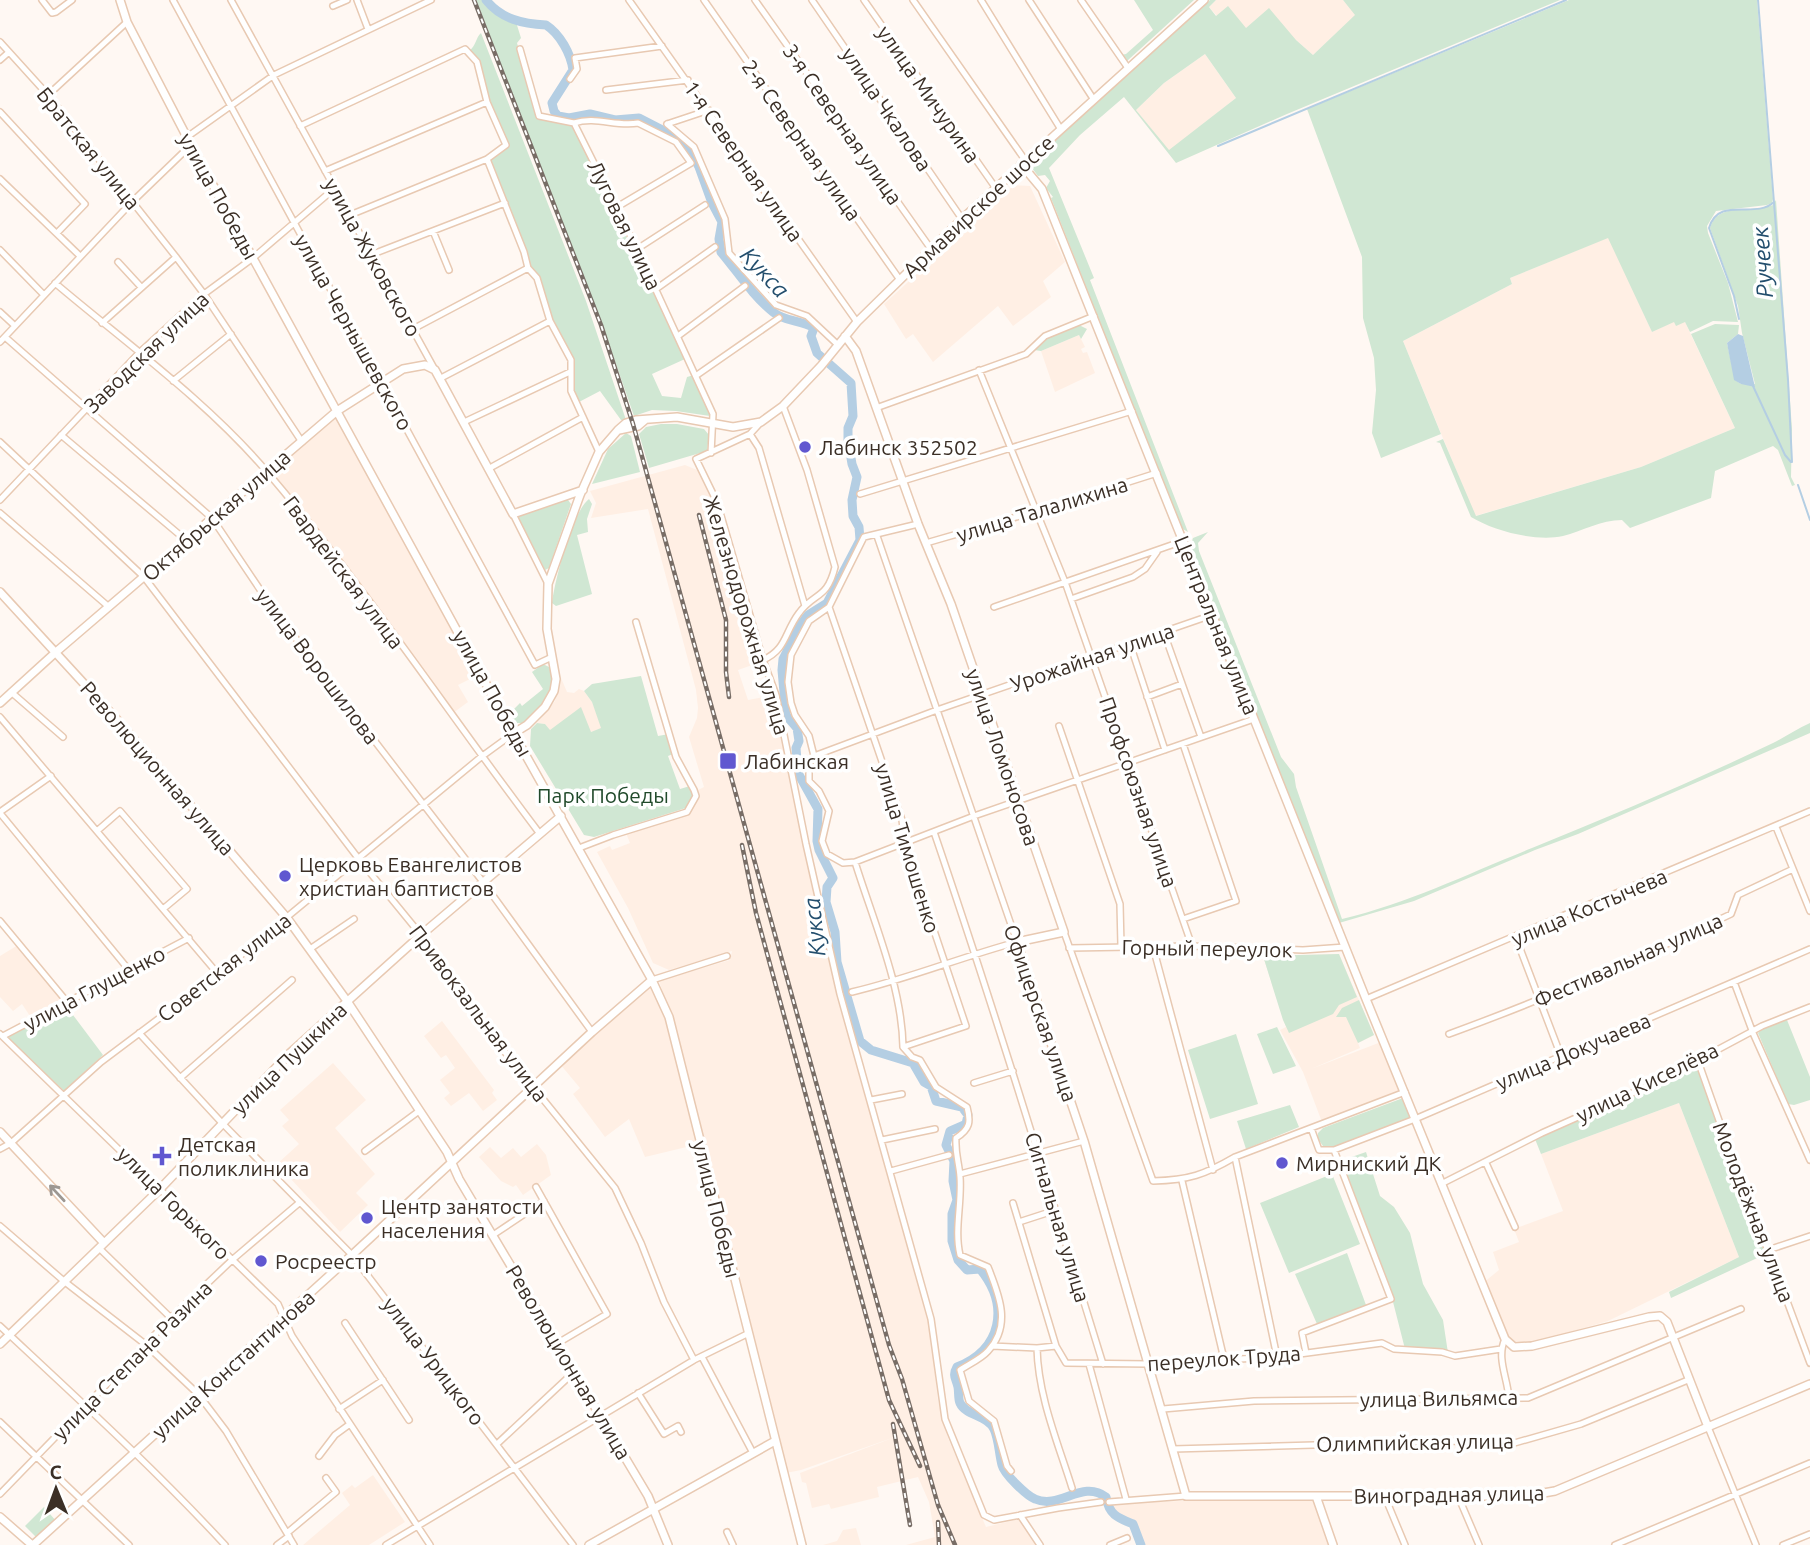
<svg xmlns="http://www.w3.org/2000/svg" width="1810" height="1545" font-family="Ubuntu,sans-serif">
<rect width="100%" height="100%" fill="#fff8f3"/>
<!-- built -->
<path fill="#ffefe4" d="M1216,0h127l13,15 -43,40 -17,-15 -50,-11 -29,-13 -8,-9z
M1205,54l31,44 -67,53 -33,-41 28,-27z
M1014,185l16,1 35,76 -22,19 8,16 -38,29 -15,-20 -65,56 -20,-28 -7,5 -22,-35z
M1609,237l43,95 22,-11 11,1 50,106 -94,39 -166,49 -72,-175 109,-57 -2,-6z
M1079,335l6,12 -4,2 2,4 4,-1 8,21 -40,19 -14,-41z
M336,418l142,257 -20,10 10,17 -15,11 -182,-240z
M685,465l12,5 15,29 49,163 -23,8 10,30 26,-5 14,77 52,227 89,322 9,80 10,37 38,89 33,-8 17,26h-130l29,-8 -6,-35 -11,-25 -41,10 2,10 -48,12 -2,-5 -17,4 -6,-25 -4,-1 -2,-9 95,-36 -94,33 -15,3 -107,-433 -20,-59 71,-21 2,-9 -63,19 -16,-7 -25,-55 -31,-56 13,-6 2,4 18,-7 -4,-10 63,-19 7,-12 2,-12 6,-3 -15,-50 8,-19 1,-10 -2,-18 -48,-181 -57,9 5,-15 -6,-12z
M561,678l6,14 7,1 5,-4 5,2 8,11 10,26 -11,4 -41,-1 -5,-7 -8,-1 18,-22z
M18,945l46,57 -32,17 -10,-15 -9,7 -13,-14v-41z
M1339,954l35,81 -16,8 2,5 -49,21 70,-27 20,49 -79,31 -19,-50 -23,-42 6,-3 -23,-71z
M650,985l16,34 33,125 -54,13 -16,-38 -24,18 -32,-43 7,-6 -20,-24z
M442,1021l52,69 -2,3 5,7 -14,11 -14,-18 -18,13 -7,-8 6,-5 -10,-13 15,-12 -9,-13 -5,3 -17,-22z
M333,1063l33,37 -31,28 40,46 -19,19 12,12 -28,27 -63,-68 22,-20 -17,-18 7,-6 -9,-10z
M1679,1103l60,154 -131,64 -77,22 -18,-2 -6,-5 -24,-53 16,-13 -6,-18 26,-10 -5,-13 49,-18 -22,-57z
M537,1144l9,11 5,20 -28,20 -7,-10 -3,2 -12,-6 -22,-24 11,-10 11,11 12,-10 8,9z
M373,1475l32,47 -36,23h-66l47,-40 -8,-12 10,-8 3,3z
M1256,1499h58l16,46h-187l-9,-23 -20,-8 -5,-11z
M856,1528l5,17h-38l14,-4 6,-11z"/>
<!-- green -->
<path fill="#d0e7d3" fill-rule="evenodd" d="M476,0h9l9,12 22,10 5,16 -4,5 21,73 35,9 112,234 -33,15 10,22 19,2 6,-21 7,-2 17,38 -1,3 -34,-5 -24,-1 -18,6 -32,-92z
M1134,0h60l-67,61 -6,-6 5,-1 27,-24z
M1210,0h6l-7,7 7,9 12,-10 18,22 23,-20 27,32 17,15 42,-40 -12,-15h217l-273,114 -111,49 -52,-66 -44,38 -31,33 45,110 -4,2 98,252 -7,-4 -130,-330 2,-1 -7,-9 4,-7 -5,-6 -7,1 -6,-8v-6l3,-6zM1205,54l31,44 -67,52 -33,-40 28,-27z
M1569,0h188l16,199 -1,4 -5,2 -51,6 -9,15 1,7 20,50 10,39 -25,-1 -23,11 -5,-10 -9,4 -2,-4 -22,10 -44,-94 -98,40 2,6 -109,57 38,93 -60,24 -9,-25 4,-43 -2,-32 -11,-40 -1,-61 -55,-148z
M481,33l105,268 40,119h-5l-21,-29 -21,11 -5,-12 -1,-28 -21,-42 -13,-42 -9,-11 -4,-17 -37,-90 18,-13 -19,-46 -8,-35 -11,-15c7,-5 7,-14 12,-18z
M1776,200l16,229 -1,48 4,8 -3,1 -14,-36 -5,-4 -58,25 -4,27 -81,30 -8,-8c-21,0 -40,11 -59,16 -27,6 -69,-5 -92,-19l-31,-74 -4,-1 7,-3 33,77 165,-49 94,-39 -44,-94 24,-10 24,1 -1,9 -11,9 8,37 6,4h14l-13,-51 -4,-27 -28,-78c8,-27 41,-14 63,-23z
M1079,325l8,4 -6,10 -2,-4 -38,16 -7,-1 12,-13z
M661,424h16l27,5 5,6 -2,16 -58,17 -10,-34 7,-7z
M626,433l5,3 9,36 -48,12 16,-35z
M589,499l3,5 -5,15 1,13 -11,3 15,59 -36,12 -4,-3c3,-23 20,-91 37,-104z
M564,500h4l3,4 -22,64 -4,2 -26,-51v-4z
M1208,532l-10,11 1,8 82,206 13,17 2,13 46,132c67,-16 127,-46 190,-71 81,-33 162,-67 241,-105 12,-6 24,-14 37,-20v10l-232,101 -43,16 -121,51 -75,22 -149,-376 3,-9z
M543,664l6,3c11,25 -10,40 -26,56h-7l-5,-6 6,-5 -3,-3 6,-6 2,3 21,-17 -11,-17z
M641,676l17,60 11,-2 4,20 -5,2 12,33 10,-3 3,12 -4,9 -95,30 -10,-2 -54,-89 1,-17 6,-6 8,1 5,6 31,-23 10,25 10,-4 -9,-26 -8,-11 8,-7z
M1339,954l18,43 -18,8 -6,9 -44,19 -6,-13 -20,-64z
M1359,1000l15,35 -16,8 -12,-26h-10l6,-9z
M67,1007l36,48 -39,36 -58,-55z
M1787,1020l23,57v23l-16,5 -6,-1 -30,-71 6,-5z
M1277,1027l19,39 -23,8 -16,-40z
M1236,1034l22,70 -48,15 -22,-69z
M1695,1066l4,3 61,171 8,13 -97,45 -2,-6 70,-35 -60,-154 -138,51 -6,-15z
M1403,1098l9,20 -81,30 -8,-2 -5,-7v-6l5,-5z
M1290,1105l9,22 -53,22 -9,-28z
M1366,1152l14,44 14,11 16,26 13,51 20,36 5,33 -43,-4 -13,-51 -52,-137z
M1332,1174l28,70 -71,29 -29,-70z
M1347,1253l19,52 -49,19 -22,-50z
M44,1507l12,14 -19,17 -12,-12z"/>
<!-- water -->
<path fill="#b4cee3" d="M1738,334l5,2 12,51 -14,-3 -7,-4 -7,-37z"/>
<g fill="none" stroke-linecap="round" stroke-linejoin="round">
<!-- stream -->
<path stroke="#b4cee3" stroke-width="2" d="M1758,0l30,380 4,82
M1218,146l348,-146
M1739,319l-5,-23 -25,-68c10,-33 46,-8 65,-26
M1753,386l32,69 6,7
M1798,485l12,35"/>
<!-- river -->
<path stroke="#b4cee3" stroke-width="9" d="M486,0c15,19 37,24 60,25 14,9 25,29 27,45l-21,33 2,8 4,5 11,2 21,-4 25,6 24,-2 33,17 17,13 10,19 13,36 10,19 -3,17 2,13c16,19 32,44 52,60 12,10 28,8 41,16l-3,8 6,17 34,30 2,33 -5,12v12l4,24 5,13 -5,23 1,16 6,11 1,13 -33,63 -19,12 -7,9 -18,35 -1,11 4,45 11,13 2,13 -3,7 2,25 20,36 -1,32 2,9 14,28 -6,9 -1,15 9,30 2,30 23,79 11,9 42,13 11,19 7,4 5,15 26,6 6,8 -2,9 -16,7 -4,14 8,16 -1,20 4,19 -5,14v27l6,19 9,10 13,-1c30,37 22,80 -23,98 -5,9 -1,11 1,20 1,5 0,12 2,16 6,13 27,12 34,26 5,11 5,25 8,36 2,9 25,31 33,34 25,11 47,-20 71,-2 3,18 12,21 27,27l8,21"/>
<defs>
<path id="street" d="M42,0l10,13 4,-1 16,-12
M173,0l362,665 17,-8
M231,0l204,370
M357,0l11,29
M629,0l228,322
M704,0l196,280
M755,0l176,249
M812,0l150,219
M864,0l131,187
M913,0l112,160
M981,0l79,128
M1029,0l65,100
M1081,0l47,68
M333,6l14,-6
M0,42l48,53 128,162 28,37 98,148
M520,49l19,67 35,7 63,126 76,165 -2,39
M0,60l9,-8
M570,79l7,-10 -2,-11 87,-12
M606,90l82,-10
M48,95l79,-73
M0,112l85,92 -28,29
M574,123c22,-7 42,4 64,0l38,19 15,21 -74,44
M667,124l27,23 31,72 4,34 47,52 31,11 31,29
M667,124l42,-14
M300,126l165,-77 12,13 10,40 19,43 -19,14 -137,56
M187,137l87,-62 157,-75
M487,159l37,93 4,16 9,10 13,43 21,39v31l28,61
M325,171l162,-69
M0,179l80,77
M433,231l16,39
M637,249l68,-44
M0,250l43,44
M373,254l132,-51
M118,262l23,25
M55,283c72,61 152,118 213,190 98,115 181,241 272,361
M656,289l59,-42
M0,312l14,13
M102,323l74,-66
M413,329l115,-61
M678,336l67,-50
M5,337l207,181 59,88 212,276 109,150
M0,342l132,-140 59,-57
M979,370l86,212 127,364
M697,375l82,-57
M441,378l109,-57
M173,381l58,-47
M876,408l150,-54 19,-18 49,-20
M464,422l106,-50
M761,422l-11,12 -54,25 21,43 46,158 13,35 30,149 34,150 91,325 14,100 39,96 10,5 64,-12 43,-6
M750,434l9,14 46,158
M61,435l126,106
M0,442l144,135 214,281 63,77 70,100 124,153 26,55 23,59 30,58
M488,469l95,-52
M860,494l272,-83
M0,500l139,-147 65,-59 49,-36 82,-70
M0,513l109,94
M513,514l35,70
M918,524l-54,13 -35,70 -20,14 -18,34 -3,27 3,21 4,12 14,21 5,20 -5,8v17l10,10 10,20 -7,30 5,13 16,9 12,-1 119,-46 280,-97
M926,543l111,-32 120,-38
M1071,599l62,-22 12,-8 12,-17
M829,607l73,213 3,24 61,182 -63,21
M994,607l189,-66
M1164,633l37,104
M1130,644l35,106
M763,660c24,-11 21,-27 36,-47 15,-21 28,-13 36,-46l-28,-97 -24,-64
M11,692l52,45
M1147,697l35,-13
M0,717l218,257
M1059,726l61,178 1,42
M814,756l123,-46 275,-95
M0,812l51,-36
M0,813l129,157
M1776,827l34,84
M97,831l23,-20 67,78 -24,20
M934,832c60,176 114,354 169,532
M579,848l34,-13 74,-23 9,-16 -2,-6 -18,-33 -40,-135
M855,862c18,58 47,124 48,185l9,10 8,3 16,27 31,20c4,15 3,22 -11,31 -1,16 3,24 4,39 2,26 -6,53 0,78l28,12c11,28 24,58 0,84 -7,8 -19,13 -28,19l9,31 25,20 13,45 4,5
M1183,919l53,-18 -53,-157
M0,921l68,82
M1064,932l89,249c36,-1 51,-6 82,-24l170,-65
M1516,938l45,118
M1153,947l60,223
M1069,948l123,-2 111,4 42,-3
M310,949l44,-30
M652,980l75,-24
M1734,982l19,51 57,127
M852,992c56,-13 109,-35 165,-50l-140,-406
M1366,999l444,-188
M139,1033l83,90 130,132 221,290
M0,1034l278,270 14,32 138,209
M1449,1034c96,-35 189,-75 282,-120l7,-19 55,-26
M3,1036l186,-98
M1698,1061l58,164 12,25 42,113
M180,1078l112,-98
M974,1083l39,-12
M871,1100l31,-6
M882,1140l53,-11
M0,1149l11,-6 90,-81 117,-88 263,-217 33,-24
M1334,1150l81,-31 395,-170
M365,1151l54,-40
M1235,1157l42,200
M1486,1163l29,64
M891,1171l58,-16
M960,1174l124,-33
M1182,1181l42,178
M1441,1184l101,-51 117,-52 103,-55 48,-19
M536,1187l71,127 -49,29
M1013,1203l43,143 10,17 82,1 129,-7 105,-14 12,6 48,3 13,4 46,-7
M1019,1222l37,-12
M0,1226l65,56 80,62 53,50 28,37 68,114
M493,1235l51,-34
M99,1248l72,70
M1768,1250l42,-14
M345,1323l64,97
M0,1326c76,71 154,142 225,219
M1505,1339c-9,19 3,40 4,60
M992,1346l45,2 19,-2
M1037,1348c1,48 21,95 35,140
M1306,1353l-4,-20 89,-34 -57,-149h-15l-8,-22
M702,1357l51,96
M1089,1364l37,135
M638,1393l26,41 14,-8 3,6
M339,1409l44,-29
M1163,1409l91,-8 274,-3 213,-89
M0,1422l129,123
M1708,1427l48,118
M497,1444l77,-72
M1173,1449l280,-8 58,3 70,-20 107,-44
M319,1456l16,-21 15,-11
M0,1494l171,-176 61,-58 67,-57
M1458,1496l21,49
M1385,1497l20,48
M1109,1502l77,-6
M1020,1515l20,30
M727,1532l6,13
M287,1533l49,-41 -10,-14
M277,1545l12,-9
M386,1545l308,-185 55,-27
M1110,1545l17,-7
M1615,1545l195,-82
M1783,1545l27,-11"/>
<path id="secondary" d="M120,0l7,22 64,123 311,568 150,267 17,37 133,528
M1021,164l21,25 324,810 139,340 9,8 18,-1 117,-29 11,-1 7,6 41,105
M845,336l11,15 62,173 33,80 113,328 -47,10 67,199 102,355h340l29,-5 255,-107
M619,430l19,-4 7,-6
M0,592l120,131 167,195 60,83 100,151 12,27 189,317 20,49
M0,703l56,-51 281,-241 66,-42 22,-4 10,5 78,144 70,-24
M514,733l13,-8 18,-18 9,-16 2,-12 -9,-50 1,-45 32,-89 19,-43 19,-22 8,-7 10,-3 41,-3 56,10 28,-5 22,-16 38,-40 36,-44 105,-103 242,-219
M0,1132l104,111
M0,1344l160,-155 130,-136 131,-118 140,-119
M1316,1496l17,49
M0,1517l32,28
M33,1545l319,-290 240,-223 60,-52
M589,1545l186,-104"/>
</defs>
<!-- street casing -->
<use href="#street" stroke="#e8c9b2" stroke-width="8"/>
<!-- secondary casing -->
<use href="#secondary" stroke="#e8c9b2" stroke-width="10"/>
<!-- street -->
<use href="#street" stroke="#fff" stroke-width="5"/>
<!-- secondary -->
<use href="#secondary" stroke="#fff" stroke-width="7"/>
<defs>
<path id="rail" d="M474,0l127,325 32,99 256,921 13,34 36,126 17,40
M699,515l27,105v52l3,25
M742,845l14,68 133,487 31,66
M893,1424l17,101
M938,1522l1,23"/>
</defs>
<!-- rail casing -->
<use href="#rail" stroke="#786d66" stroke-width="4.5"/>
<!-- rail -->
<use href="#rail" stroke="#fff" stroke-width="2" stroke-dasharray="5" stroke-linecap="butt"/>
</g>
<!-- one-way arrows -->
<defs><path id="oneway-shaft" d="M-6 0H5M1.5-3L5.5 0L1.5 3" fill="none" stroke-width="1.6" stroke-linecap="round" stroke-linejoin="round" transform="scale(1.75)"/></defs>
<use stroke="#9d9792" href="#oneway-shaft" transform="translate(57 1193) rotate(-133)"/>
<!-- markers -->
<g fill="#6057d0" stroke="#fff" stroke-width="2.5">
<circle cx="805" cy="447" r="7"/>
<rect x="719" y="752" width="18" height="18" rx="3.5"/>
<circle cx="285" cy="876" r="7"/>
<path d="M158.5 1145.5h7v7h7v7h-7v7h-7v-7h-7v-7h7z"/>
<circle cx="1282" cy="1163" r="7"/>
<circle cx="367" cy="1218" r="7"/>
<circle cx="261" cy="1261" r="7"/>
</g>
<g text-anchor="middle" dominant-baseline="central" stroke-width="7" stroke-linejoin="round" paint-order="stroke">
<!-- street labels -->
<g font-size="21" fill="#3b2f26" stroke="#fff">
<text transform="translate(929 94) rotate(55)">улица Мичурина</text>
<text transform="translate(887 109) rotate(56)">улица Чкалова</text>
<text transform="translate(843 124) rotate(55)">3-я Северная улица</text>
<text transform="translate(802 140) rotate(55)">2-я Северная улица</text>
<text transform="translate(89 148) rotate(51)">Братская улица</text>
<text transform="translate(744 161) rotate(55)">1-я Северная улица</text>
<text transform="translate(219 196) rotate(61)">улица Победы</text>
<text transform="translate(978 206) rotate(-43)">Армавирское шоссе</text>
<text transform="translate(625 225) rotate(64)">Луговая улица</text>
<text transform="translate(373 257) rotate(61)">улица Жуковского</text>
<text transform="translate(354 332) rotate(61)">улица Чернышевского</text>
<text transform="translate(146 352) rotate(-44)">Заводская улица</text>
<text transform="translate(1042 509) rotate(-17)">улица Талалихина</text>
<text transform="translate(216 515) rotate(-41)">Октябрьская улица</text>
<text transform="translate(344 572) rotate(53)">Гвардейская улица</text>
<text transform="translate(747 615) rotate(73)">Железнодорожная улица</text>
<text transform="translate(1217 625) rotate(68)">Центральная улица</text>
<text transform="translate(1092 657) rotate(-19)">Урожайная улица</text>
<text transform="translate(318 666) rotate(53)">улица Ворошилова</text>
<text transform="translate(493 693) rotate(61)">улица Победы</text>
<text transform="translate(1003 757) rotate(71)">улица Ломоносова</text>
<text transform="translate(158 768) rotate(49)">Революционная улица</text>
<text transform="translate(1139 792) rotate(71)">Профсоюзная улица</text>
<text transform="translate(908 848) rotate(73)">улица Тимошенко</text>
<text transform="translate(1589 907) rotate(-23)">улица Костычева</text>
<text transform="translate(1207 948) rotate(1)">Горный переулок</text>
<text transform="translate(1628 960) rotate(-24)">Фестивальная улица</text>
<text transform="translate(224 967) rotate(-38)">Советская улица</text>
<text transform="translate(94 988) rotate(-28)">улица Глущенко</text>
<text transform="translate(479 1013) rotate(53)">Привокзальная улица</text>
<text transform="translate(1041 1013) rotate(71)">Офицерская улица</text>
<text transform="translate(1573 1051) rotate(-23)">улица Докучаева</text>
<text transform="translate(289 1058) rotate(-44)">улица Пушкина</text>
<text transform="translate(1647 1082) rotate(-26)">улица Киселёва</text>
<text transform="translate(174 1203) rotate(45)">улица Горького</text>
<text transform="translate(717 1209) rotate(76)">улица Победы</text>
<text transform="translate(1754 1212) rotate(69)">Молодёжная улица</text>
<text transform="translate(1058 1217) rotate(73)">Сигнальная улица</text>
<text transform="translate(1224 1358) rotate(-4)">переулок Труда</text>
<text transform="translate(132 1360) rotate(-45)">улица Степана Разина</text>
<text transform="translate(434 1361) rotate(53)">улица Урицкого</text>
<text transform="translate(569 1362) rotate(59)">Революционная улица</text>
<text transform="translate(233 1364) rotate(-42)">улица Константинова</text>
<text transform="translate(1439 1398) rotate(-1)">улица Вильямса</text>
<text transform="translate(1415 1442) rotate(-1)">Олимпийская улица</text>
<text transform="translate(1449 1494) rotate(-1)">Виноградная улица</text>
</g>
<!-- poi labels -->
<g font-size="21" fill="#3b2f26" stroke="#fff" text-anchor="start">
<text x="819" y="447">Лабинск 352502</text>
<text x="744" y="761">Лабинская</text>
<text x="299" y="864">Церковь Евангелистов<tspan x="299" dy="24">христиан баптистов</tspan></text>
<text x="178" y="1144">Детская<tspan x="178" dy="24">поликлиника</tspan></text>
<text x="1296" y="1163">Мирниский ДК</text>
<text x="381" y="1206">Центр занятости<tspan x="381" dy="24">населения</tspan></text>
<text x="275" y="1261">Росреестр</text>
</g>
<!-- park labels -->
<g font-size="21" fill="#214a2b" stroke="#fff">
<text x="603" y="795">Парк Победы</text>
</g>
<!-- water labels -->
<g font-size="23" font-style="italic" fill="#234e6d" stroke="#fff">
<text transform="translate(1762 262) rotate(-94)">Ручеек</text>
<text transform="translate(765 272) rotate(47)">Кукса</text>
<text transform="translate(814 927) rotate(-96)">Кукса</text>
</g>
</g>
<!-- north arrow -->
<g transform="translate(56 1489) rotate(359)" stroke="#ffffff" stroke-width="5" paint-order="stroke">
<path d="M0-5L12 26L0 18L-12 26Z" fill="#3b2f26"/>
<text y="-10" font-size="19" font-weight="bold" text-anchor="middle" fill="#3b2f26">С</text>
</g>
</svg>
